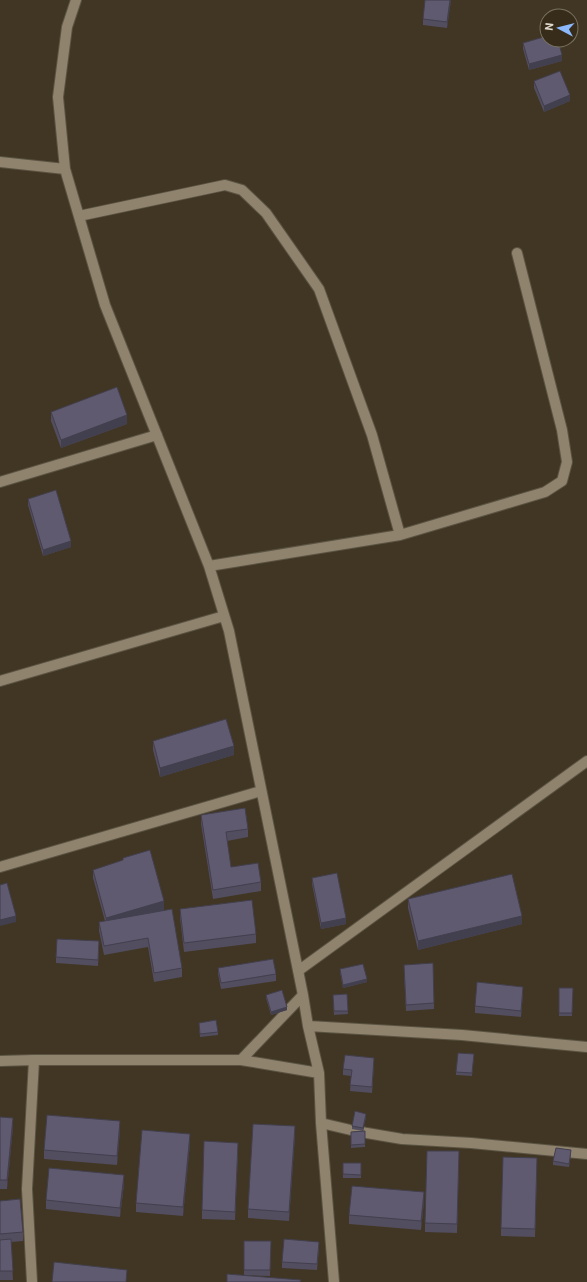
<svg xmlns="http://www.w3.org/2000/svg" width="587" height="1282" font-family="Roboto,sans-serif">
<rect width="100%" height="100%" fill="#403623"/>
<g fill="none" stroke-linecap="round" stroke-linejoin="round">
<defs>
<path id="minor" d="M76,0l-9,27 -9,70 7,72 40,136 104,261 20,65 74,364 5,31 11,47 2,50 13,159
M0,162l65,7
M79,216l146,-31 17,5 24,23 53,76 53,146 28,100
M0,482l157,-47
M209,566l191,-31 145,-43 17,-11 5,-19 -5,-32 -45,-177
M0,681l224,-65
M0,867l261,-76
M298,971l289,-210
M308,1026l154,9 125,12
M241,1060l62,-65
M0,1061l34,-1h207l78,13
M321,1123l34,8 47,8 69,4 116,11
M32,1282l-5,-93 7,-129"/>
</defs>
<!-- minor casing -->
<use href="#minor" stroke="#5b5342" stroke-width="12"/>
<!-- minor -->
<use href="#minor" stroke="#8f836e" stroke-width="10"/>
</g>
<!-- wall -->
<path fill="#524d5f" d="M451,0l-4,28 -24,-3v-6z
M523,43l39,18 -33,9 -6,-21z
M534,81l36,20 -26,11 -10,-24z
M51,412l76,12 -66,24 -10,-27z
M28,499l43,48 -28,9 -15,-51z
M153,741l81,14 -74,22 -7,-27z
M201,815l47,14v8l-21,4 4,26 30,15v9l-48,8 -12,-75z
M123,858l41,52 -4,1 22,57v9l-28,5 -6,-35 -44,8 -5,-24v-9l6,-1 -12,-43v-8l30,-9z
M312,878l34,46 -25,5 -9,-45z
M408,899l114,25 -104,26 -10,-42z
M180,909l76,25v9l-72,9 -4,-34z
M99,948l-1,18 -42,-3v-6z
M218,968l58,6v7l-55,8 -3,-15z
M340,969l27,13 -24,6 -3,-16z
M404,971l30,32v6l-28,2z
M559,988h14l-1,28h-13z
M523,993l-2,24 -46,-4v-7z
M347,994l1,20 -14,1 -1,-20z
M266,995l21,15 -16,5 -5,-17z
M199,1023l19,9v3l-18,2z
M474,1054l-2,22 -16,-1v-3z
M374,1064l-2,29 -22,-2 1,-15 -8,-1v-6z
M0,1117l13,10 -6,62h-7z
M366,1117l-3,14h2v16l-14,1v-16l12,-1 -11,-2v-3z
M120,1130l-3,35 -73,-6v-9z
M295,1135l-6,86 -41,-3v-9z
M190,1143l-7,73 -47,-4v-9z
M238,1151l-3,69 -33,-1v-9z
M459,1151l-2,82 -32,-1v-9z
M571,1154l-2,13 -16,-2v-4z
M343,1163h18v15h-18z
M537,1167l-2,70 -34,-1v-8z
M124,1184l-4,33 -74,-8v-9z
M0,1201l23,31v9l-12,1 2,38h-13z
M424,1201l-3,29 -72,-6v-9z
M244,1241h27l-1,35 -26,-1z
M319,1248l-2,22 -35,-2v-6z"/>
<!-- shaded-wall -->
<path fill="#423f4e" d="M450,0h1l-4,28v-6z
M562,55v6l-33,9v-6z
M570,95v6l-26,11v-6z
M127,415v9l-66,24v-8z
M71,541v6l-28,9v-6z
M234,746v9l-74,22v-9z
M164,901v9l-58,17v-9z
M16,916v6l-16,4v-6z
M522,916v8l-104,26v-9z
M346,918v6l-25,5v-6z
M367,979v3l-24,6v-3z
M523,987v6l-2,24v-6z
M287,1007v3l-16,5v-3z
M374,1058v6l-2,29v-6z
M366,1114v3l-3,15v-4z
M13,1118v9l-6,62v-9z
M120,1121v9l-3,35v-9z
M295,1126v9l-6,86v-9z
M190,1134v9l-7,73v-9z
M124,1175v9l-4,33v-9z
M424,1192v9l-3,29v-9z"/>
<!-- building -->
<path fill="#5f5a6f" stroke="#423f4e" d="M425,0h25l-3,22 -24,-3z
M547,36v4h11l4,15 -33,9 -6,-21z
M560,71l10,24 -26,11 -10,-25z
M117,387l10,28 -66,25 -10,-28z
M56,490l15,51 -28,9 -15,-51z
M226,719l8,27 -74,22 -7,-27z
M245,808l3,21 -22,3 5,35 27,-4 3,19 -48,8 -12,-75z
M150,850l14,51 -58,17 -13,-48 30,-10v-2z
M337,873l9,45 -25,5 -9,-45z
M512,874l10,42 -104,25 -10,-42z
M7,883l9,33 -16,4v-35z
M252,900l4,34 -72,9 -4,-34z
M172,909l10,59 -28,5 -6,-35 -44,8 -5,-24z
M57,939l42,2 -1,19 -42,-3z
M273,959l3,15 -55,9 -3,-15z
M433,963l1,40 -28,2 -2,-40z
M363,964l4,15 -24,6 -3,-16z
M477,982l46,5 -2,24 -46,-5z
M559,988h14l-1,25h-13z
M282,990l5,17 -16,5 -5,-17z
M347,994l1,17h-14l-1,-16z
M216,1020l2,12 -18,2 -1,-11z
M458,1053l16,1 -2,19 -16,-1z
M345,1055l29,3 -2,29 -22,-2 2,-15 -9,-1z
M355,1111l11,3 -3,14 -11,-2z
M47,1115l73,6 -3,35 -73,-6z
M0,1117l13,1 -6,62h-7z
M253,1124l42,2 -6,86 -41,-3z
M142,1130l48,4 -7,73 -47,-4z
M365,1131v13l-14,1v-13z
M204,1141l34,2 -3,69 -33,-2z
M556,1148l15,2 -2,14 -16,-3z
M427,1151h32l-2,73 -32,-1z
M503,1157l34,1 -2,71 -34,-1z
M343,1163h18v12l-18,-1z
M49,1168l75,7 -4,33 -74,-8z
M352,1186l72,6 -3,29 -72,-6z
M20,1199l3,33 -23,2v-33z
M11,1239l2,32h-13v-31z
M284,1239l35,3 -2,22 -35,-2z
M244,1241h27l-1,29h-26z
M54,1262l73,8 -1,12h-74z
M227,1274l74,6 -1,2h-73z"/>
<!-- north arrow -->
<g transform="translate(559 28) rotate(277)"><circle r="19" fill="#362c19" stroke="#7a7261"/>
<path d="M0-3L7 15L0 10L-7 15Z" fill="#8bb9fc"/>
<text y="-6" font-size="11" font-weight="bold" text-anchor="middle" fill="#e0dace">N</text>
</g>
</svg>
